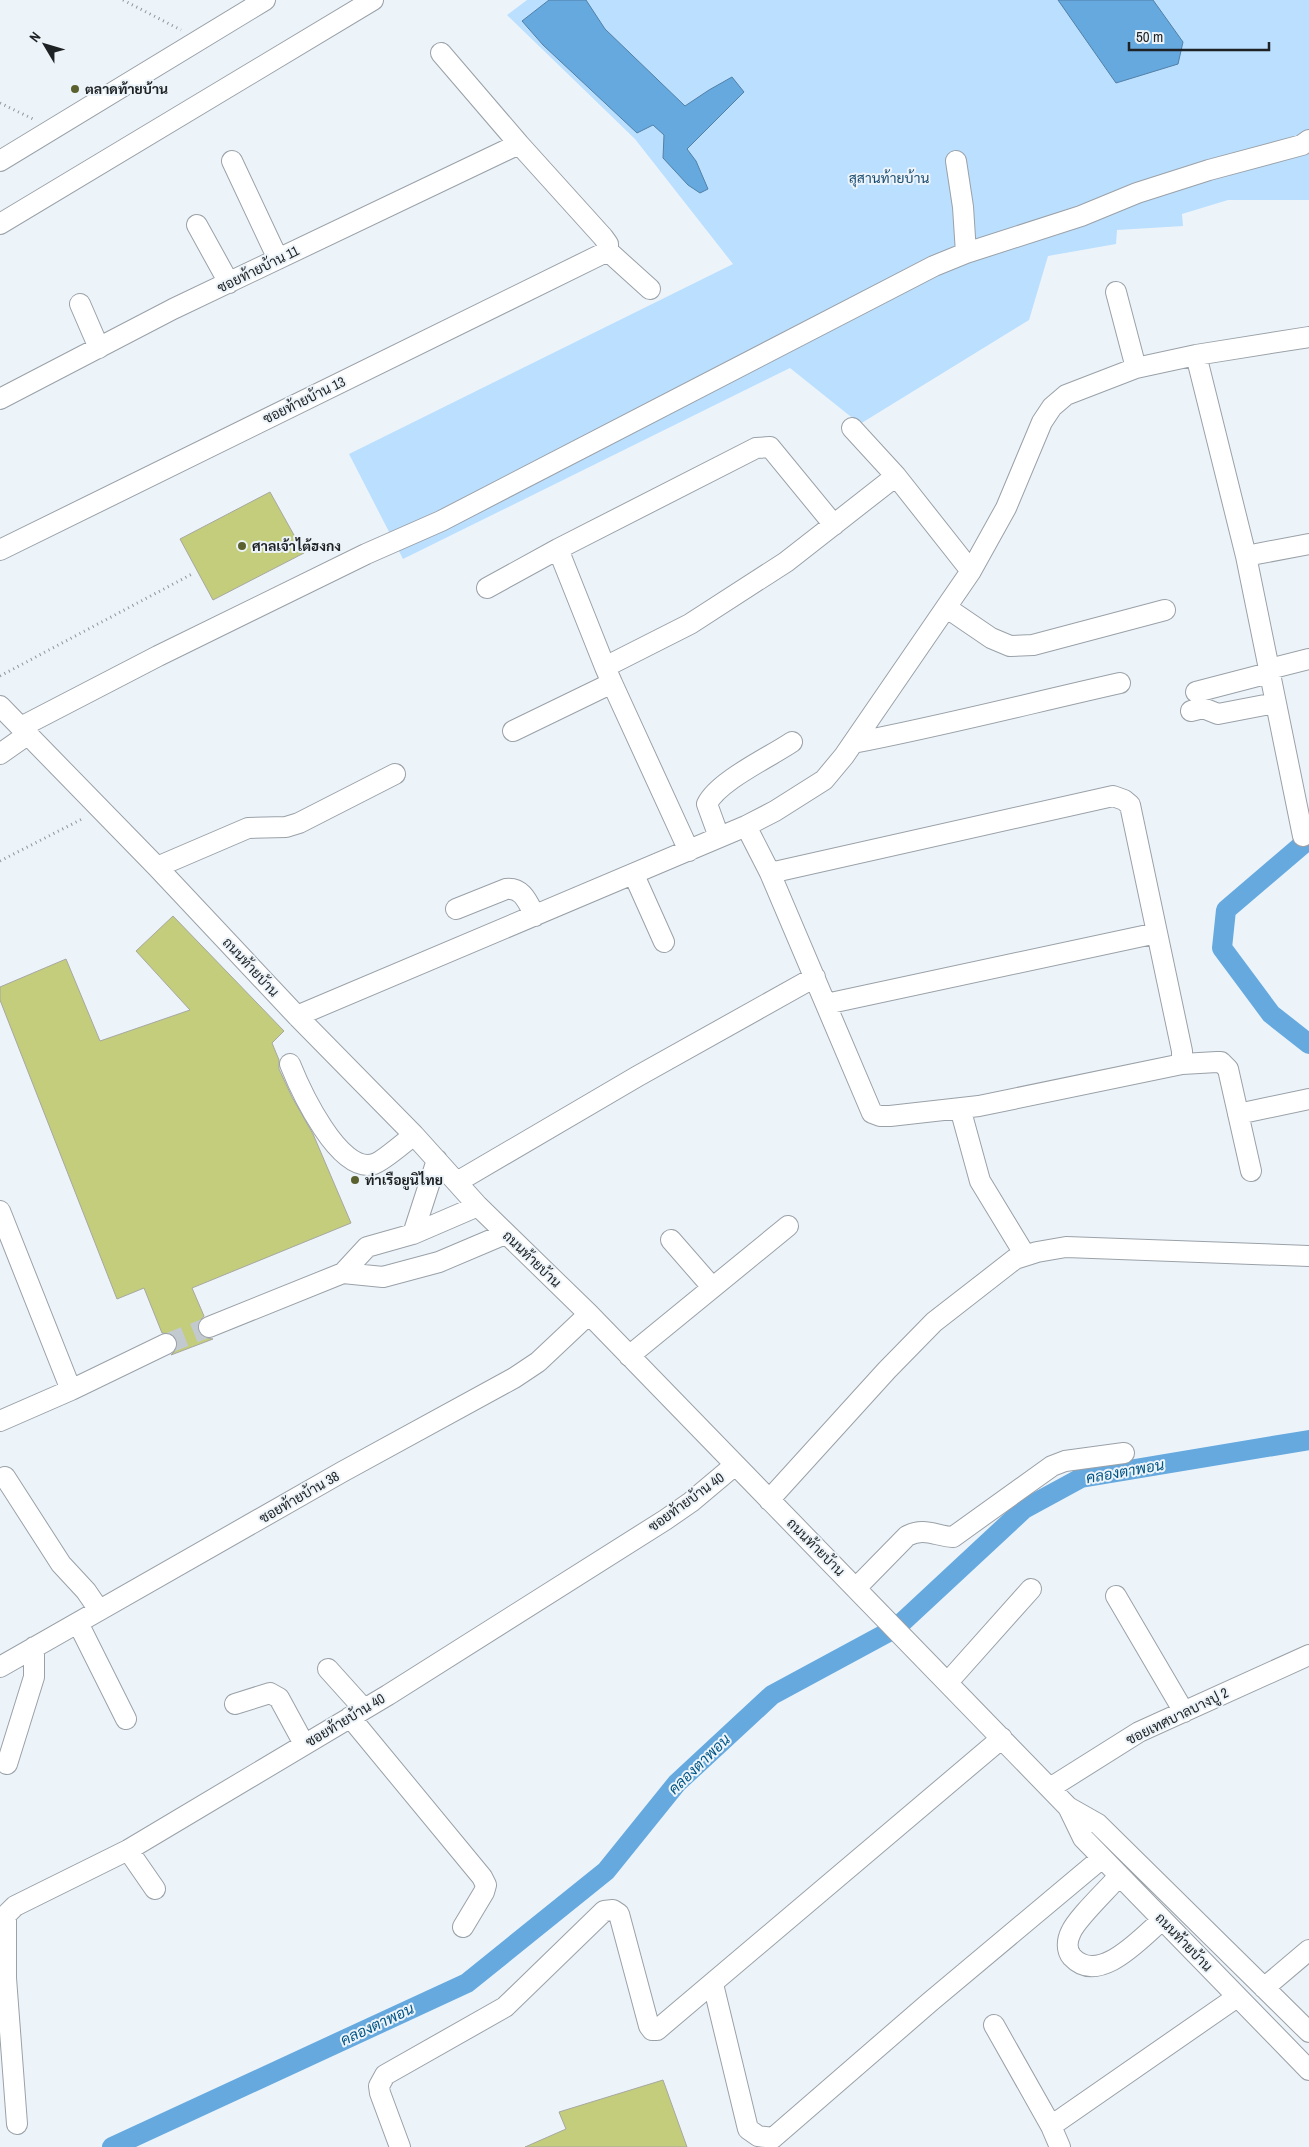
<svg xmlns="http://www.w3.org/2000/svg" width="1309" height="2147" font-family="'Archivo Narrow',Sarabun,sans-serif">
<rect width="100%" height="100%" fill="#ecf4fa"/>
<!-- green -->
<path fill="#bbdffe" d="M527,0h782v200h-81l-46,14 1,12 -66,4 -1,14 -68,12 -19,64 -169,104 -70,-56 -387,191 -54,-105 384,-190 -98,-125 -128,-124z"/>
<!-- water -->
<path fill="#66a9df" stroke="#5180a7" d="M549,0h37l19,29 80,77 24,-16 23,-13 12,15 -57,57 9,12 12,28 -8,4 -12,-8 -25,-27 1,-23 -11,-10 -16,8 -94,-88 -21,-24z
M1058,0h95l30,42 -5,22 -62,19z"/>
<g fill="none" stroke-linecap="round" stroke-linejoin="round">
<!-- canal -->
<path stroke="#66a9df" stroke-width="20" d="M1309,839l-83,71 -4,38 49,66 38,30
M112,2147l355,-164 139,-112 71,-88 95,-88 124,-67 128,-119 57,-31 228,-38"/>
</g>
<!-- building -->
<path fill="#c3cd7c" stroke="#a7a8a0" d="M270,492l34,61 -91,47 -33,-61z
M173,916l111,115 -12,12 7,17v9l13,28 21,37 38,89 -159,65 12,28 -7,9 1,7 4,5 11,2 -42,16 5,-5 1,-11 -5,-5 -10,-1 -18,-45 -27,11 -117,-299v-13l66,-28 34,82 90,-31 -54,-59z
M663,2080l24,67h-162l41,-18 -7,-17z"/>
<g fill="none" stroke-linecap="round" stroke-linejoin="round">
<!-- minor-tunnel -->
<path stroke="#c3cacf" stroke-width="20" stroke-dasharray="20 10" stroke-linecap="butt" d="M166,1344l43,-17"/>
<defs>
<path id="minor" d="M441,53l78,91 84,93 5,7v7l42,38
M0,161l265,-161
M232,161l46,98
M956,161l7,46 3,46
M0,224l373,-224
M197,225l32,58
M1116,292l20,76
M80,304l19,44
M1196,355l50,201 57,280
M0,399l173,-90 346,-165
M852,428l44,48 75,95
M558,549l47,118
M0,550l608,-299
M1246,556l63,-12
M487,588l71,-39 198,-101 14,-1 64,78
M947,608l44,30 19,8 23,-1 132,-35
M1269,669l40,-10
M612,683l77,168
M1196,692l73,-19
M0,706l157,161 140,149 117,119 64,71 111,108 479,493 30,17 211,208
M1191,711l12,-3 15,6 57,-11
M21,727l137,-71 208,-102 75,-33 493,-255 32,-13 115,-37 56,-23 72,-23 93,-25 7,-5
M513,731l99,-48 -7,-16 85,-43 96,-62 110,-86
M853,743c89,-17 178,-40 267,-60
M0,754l27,-19
M746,826l24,47 102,240 8,3h10l89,-10 203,-42v-13l-52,-246 -6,-5 -11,-4 -343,77
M719,837l-12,-33c11,-23 63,-47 85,-62
M157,867l91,-39 38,-1 13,-4 96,-49
M634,875l30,67
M456,909l50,-20c17,-2 22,14 29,27
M826,1004l331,-71
M297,1016l449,-190 29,-15 49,-31 20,-24 127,-185 35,-63 36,-86 10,-15 14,-12 70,-27 60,-13 113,-18
M290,1064c10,25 49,111 84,100 8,-2 32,-23 40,-29
M1182,1064l35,-2h4l7,7 23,102
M960,1108l20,73 45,74
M1238,1114l71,-15
M457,1182l181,-106 177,-99
M0,1211l71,179
M413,1234l24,-74
M671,1240l41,47
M343,1273l40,4 56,-15 66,-28
M209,1327l134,-54 24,-26 46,-13 65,-28
M629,1356l159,-130
M0,1421l71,-31 95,-46
M5,1477l56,87 25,27 13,19
M769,1500l118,-130 47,-48 81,-63 22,-7 29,-5 243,9
M856,1588l51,-52c17,-9 29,0 46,1l99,-71 13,-5 59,-8
M1116,1596l68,116
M78,1623l48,96
M0,1667l342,-195 172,-94 24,-16 51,-48
M328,1669l36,40
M948,1682l83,-93
M235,1704l35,-11 9,5 25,46
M350,1717l132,160 4,8 -2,7 -21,35
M7,1764l27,-87v-30
M1050,1788l89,-56 170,-77
M1068,1807l15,31 226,232
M128,1850l27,39
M1119,1876c-11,13 -42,42 -48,56 -4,8 -5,18 1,25 27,29 69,-19 90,-37
M6,1978l11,146
M713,1984l35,145 10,7 15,2 157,-136 172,-144
M0,1987l6,-9v-63l9,-9 113,-56 260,-155 277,-175 26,-18 44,-37
M1264,1988l45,-38
M994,2025l57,101 9,21
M1051,2126l186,-129
M400,2147l-20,-54 -1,-7 6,-11 120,-68 99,-96 9,-1 6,4 30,112 3,4h5l345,-292"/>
</defs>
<!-- minor casing -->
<use href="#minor" stroke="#9aa1a8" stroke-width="22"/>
<!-- path -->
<path stroke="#90969a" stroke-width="3" stroke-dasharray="1 4" stroke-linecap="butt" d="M123,0l58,30
M0,103l33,16
M0,676l192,-102
M0,861l84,-43"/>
<!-- minor -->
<use href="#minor" stroke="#fff" stroke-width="20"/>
</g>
<!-- markers -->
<g fill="#5a602e" stroke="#ecf4fa" stroke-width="2">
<circle cx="75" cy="89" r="5"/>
<circle cx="242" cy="546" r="5"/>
<circle cx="355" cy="1180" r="5"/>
</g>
<g text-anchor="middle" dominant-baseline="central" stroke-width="4" stroke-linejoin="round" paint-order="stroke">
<!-- poi labels -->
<g font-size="14" font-weight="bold" fill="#1f2224" stroke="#ecf4fa" text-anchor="start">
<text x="85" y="89">ตลาดท้ายบ้าน</text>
<text x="252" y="546">ศาลเจ้าไต้ฮงกง</text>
<text x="365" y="1180">ท่าเรือยูนิไทย</text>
</g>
<!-- park labels -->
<g font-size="14" fill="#1a4c70" stroke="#ecf4fa">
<text x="889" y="178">สุสานท้ายบ้าน</text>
</g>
<!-- street labels -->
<g font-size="14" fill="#1f2224" stroke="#ecf4fa">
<text transform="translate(258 269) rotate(-26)">ซอยท้ายบ้าน 11</text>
<text transform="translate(304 400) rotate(-26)">ซอยท้ายบ้าน 13</text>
<text transform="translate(251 967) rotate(47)">ถนนท้ายบ้าน</text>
<text transform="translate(532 1259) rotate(44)">ถนนท้ายบ้าน</text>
<text transform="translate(299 1497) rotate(-30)">ซอยท้ายบ้าน 38</text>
<text transform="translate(686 1502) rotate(-36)">ซอยท้ายบ้าน 40</text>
<text transform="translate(816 1547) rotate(45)">ถนนท้ายบ้าน</text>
<text transform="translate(1177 1716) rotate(-26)">ซอยเทศบาลบางปู 2</text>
<text transform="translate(345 1720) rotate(-31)">ซอยท้ายบ้าน 40</text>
<text transform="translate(1184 1942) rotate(46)">ถนนท้ายบ้าน</text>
</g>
<!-- water labels -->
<g font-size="15" font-style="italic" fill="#005587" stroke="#ecf4fa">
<text transform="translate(1125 1471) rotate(-10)">คลองตาพอน</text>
<text transform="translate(699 1764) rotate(-44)">คลองตาพอน</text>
<text transform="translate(377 2024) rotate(-25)">คลองตาพอน</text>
</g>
</g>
<!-- north arrow -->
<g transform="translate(45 45) rotate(308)" stroke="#ecf4fa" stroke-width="4" paint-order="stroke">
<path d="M0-4L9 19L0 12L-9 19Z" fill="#1f2224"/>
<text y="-8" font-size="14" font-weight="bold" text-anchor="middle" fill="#1f2224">N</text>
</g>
<!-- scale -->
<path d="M1129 42v8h140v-8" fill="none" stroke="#1f2224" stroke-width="2.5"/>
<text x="1136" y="42" font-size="15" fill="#1f2224" stroke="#ecf4fa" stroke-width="4" paint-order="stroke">50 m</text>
</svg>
